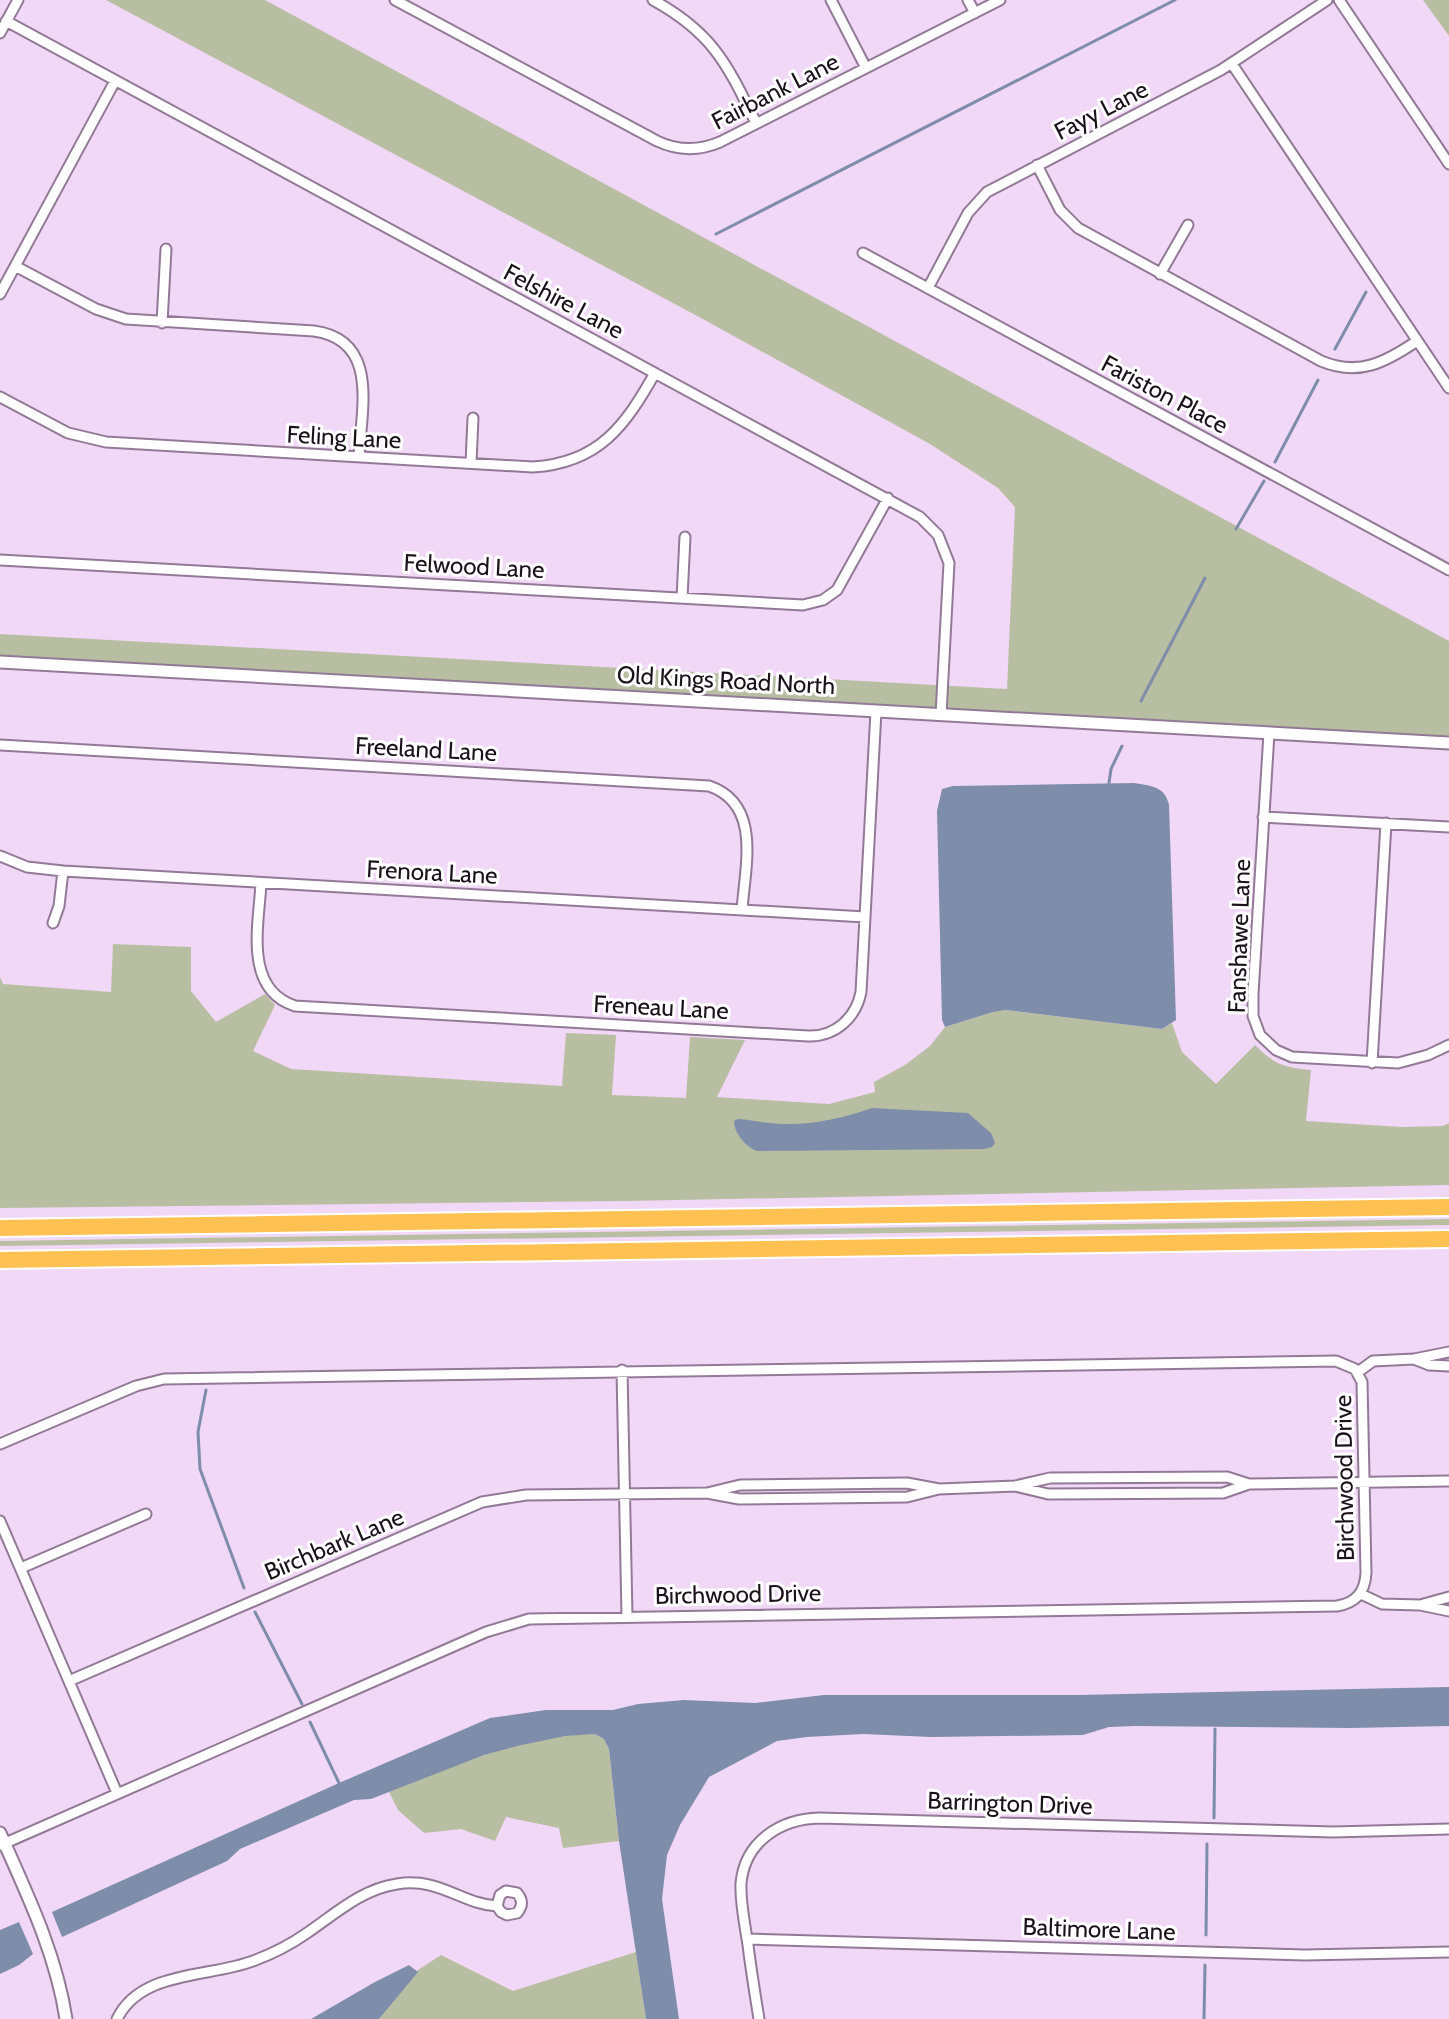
<svg xmlns="http://www.w3.org/2000/svg" width="1449" height="2019" font-family="Cabin,sans-serif">
<rect width="100%" height="100%" fill="#f2d8f7"/>
<!-- green -->
<path fill="#b8bea2" d="M106,0h159l1184,641v97l-1449,-82v-22l1007,55 8,-182 -17,-19 -68,-44 -229,-126z
M1423,0h26v36z
M113,944l78,3v44l25,31 49,-28 10,11 -22,46 38,18 271,17 4,-53 50,2 -4,60 74,3 4,-61 55,3 -28,57 112,7 46,-12 -1,-10 31,-17 25,-19 15,-19 48,-15 13,-2 156,19 10,-6 10,29 34,32 39,-39c20,20 28,22 56,25l-5,51 96,6 41,-1 6,-3v62l-821,16 -628,7v-231l3,7 108,8z
M1449,1219v6l-1449,21v-5z
M595,1734l9,5 5,10 10,92 -56,7 -4,-20 -53,-11 -11,24 -34,-12 -37,4 -26,-23 -9,-18c65,-26 134,-58 206,-58z
M636,1952l10,67h-267l39,-49 23,-15 72,36z"/>
<!-- water -->
<path fill="#7d8daa" d="M1134,783c17,3 31,3 35,22l7,215 -14,9 -156,-19 -13,2 -48,15 -3,-7 -5,-209 5,-22 11,-3z
M872,1108l96,5 23,20 4,10 -3,4 -8,2 -227,2c-11,-4 -23,-18 -23,-30l4,-2c15,1 30,5 45,5 30,1 60,-6 89,-16z
M1449,1687v39l-99,2 -215,-2 -26,1 -26,8 -152,2 -68,-3 -56,3 -30,4 -68,36 -29,48 -13,30 -5,44 17,120h-33l-27,-178 -10,-92 -5,-10 -9,-5 -30,2 -48,10 -33,9 -113,44 -17,1 -114,49 -13,12 -165,76 -10,-25 287,-129 151,-65 56,-8h67l25,-6 46,-4 71,3 69,-8h255z
M19,1922l14,32 -14,11 -19,9v-44z
M409,1965l9,7 -39,47h-68l64,-37z"/>
<g fill="none" stroke-linecap="round" stroke-linejoin="round">
<!-- stream -->
<path stroke="#7d8daa" stroke-width="3" d="M716,234l459,-234
M1335,349l31,-57
M1275,462l43,-82
M1236,529l28,-48
M1141,701l64,-123
M1109,783l2,-14 11,-23
M206,1390l-8,42 2,37 44,119
M255,1612l47,92
M310,1722l29,61
M1214,1818l1,-89
M1206,1935l1,-91
M1204,2019l1,-54"/>
<defs>
<path id="minor" d="M395,0l262,141c21,10 42,10 63,1l280,-142
M653,0c60,33 74,64 103,123
M831,0l35,68
M968,0l7,13
M1339,0l110,164
M6,21l914,496 18,18 11,28 -8,152
M0,33l18,-33
M1232,64l217,324
M1037,165l23,45 18,18 243,133c38,16 65,1 96,-20
M863,253l586,317
M15,266l81,43 30,10 188,12c66,9 47,79 45,126
M1160,274l28,-49
M928,288l40,-75 19,-21 234,-122 106,-70
M0,294l115,-213
M162,323l4,-74
M0,397l68,36 38,9 427,25c66,-4 92,-41 122,-94
M471,463l2,-45
M0,560l803,45 20,-5 14,-10 51,-92
M682,598l3,-61
M1269,733l-16,261v22l7,19 16,15 16,7 106,6 30,-8 21,-10
M0,745l709,41c53,18 36,80 33,124
M1263,817l186,10
M0,856l27,11 36,4 802,46
M261,883c-2,41 -18,106 34,123l513,30c27,1 48,-18 53,-44l15,-281
M53,923l6,-17 4,-35
M1372,1063l14,-240
M1449,1352l-35,7 15,6 20,1
M622,1370l5,246
M1358,1372l15,-11 41,-2
M0,1444l136,-58 28,-7 1172,-18 19,8 7,13 4,191c-1,19 -10,30 -29,33l-808,13 -43,13 -485,213
M1249,1484l199,-3
M939,1489l-32,-6 -167,2 -33,8 32,6 168,-2 32,-8 76,-3 35,-8 177,-1 22,7 -26,9 -175,1 -33,-8
M0,1521l117,272
M21,1568l125,-54
M1361,1594l21,10 38,1
M1449,1597l-29,8 29,6
M69,1681l413,-179 44,-7 181,-2
M747,1939l558,16 144,-3
M117,2019c24,-49 91,-41 136,-58 19,-7 37,-16 54,-28 28,-19 55,-44 90,-49 43,-7 64,20 100,22l4,6 6,3 10,-2c6,-7 6,-13 0,-20l-11,-2 -6,4 -3,11
M759,2019c-4,-25 -8,-49 -11,-74 -3,-20 -8,-42 -7,-62 4,-42 40,-64 78,-65l514,14 116,-3"/>
<path id="tertiary" d="M0,662l1449,81
M0,1833c27,61 56,120 66,186"/>
<path id="motorway" d="M0,1228l1449,-21
M0,1260l1449,-21"/>
</defs>
<!-- minor casing -->
<use href="#minor" stroke="#927a96" stroke-width="13"/>
<!-- tertiary casing -->
<use href="#tertiary" stroke="#927a96" stroke-width="15"/>
<!-- motorway casing -->
<use href="#motorway" stroke="#fff" stroke-width="20"/>
<!-- minor -->
<use href="#minor" stroke="#fff" stroke-width="9"/>
<!-- tertiary -->
<use href="#tertiary" stroke="#fff" stroke-width="11"/>
<!-- motorway -->
<use href="#motorway" stroke="#ffc152" stroke-width="16"/>
</g>
<g text-anchor="middle" dominant-baseline="central" stroke-width="6" stroke-linejoin="round" paint-order="stroke">
<!-- street labels -->
<g font-size="24" fill="#1a111b" stroke="#fff">
<text transform="translate(775 91) rotate(-27)">Fairbank Lane</text>
<text transform="translate(1101 110) rotate(-27)">Fayy Lane</text>
<text transform="translate(564 301) rotate(28)">Felshire Lane</text>
<text transform="translate(1165 394) rotate(28)">Fariston Place</text>
<text transform="translate(344 437) rotate(3)">Feling Lane</text>
<text transform="translate(474 566) rotate(3)">Felwood Lane</text>
<text transform="translate(726 680) rotate(3)">Old Kings Road North</text>
<text transform="translate(426 749) rotate(3)">Freeland Lane</text>
<text transform="translate(432 872) rotate(3)">Frenora Lane</text>
<text transform="translate(1239 936) rotate(-88)">Fanshawe Lane</text>
<text transform="translate(661 1007) rotate(3)">Freneau Lane</text>
<text transform="translate(1344 1478) rotate(-91)">Birchwood Drive</text>
<text transform="translate(334 1544) rotate(-23)">Birchbark Lane</text>
<text transform="translate(738 1594) rotate(-1)">Birchwood Drive</text>
<text transform="translate(1010 1803) rotate(2)">Barrington Drive</text>
<text transform="translate(1099 1929) rotate(2)">Baltimore Lane</text>
</g>
</g>
</svg>
